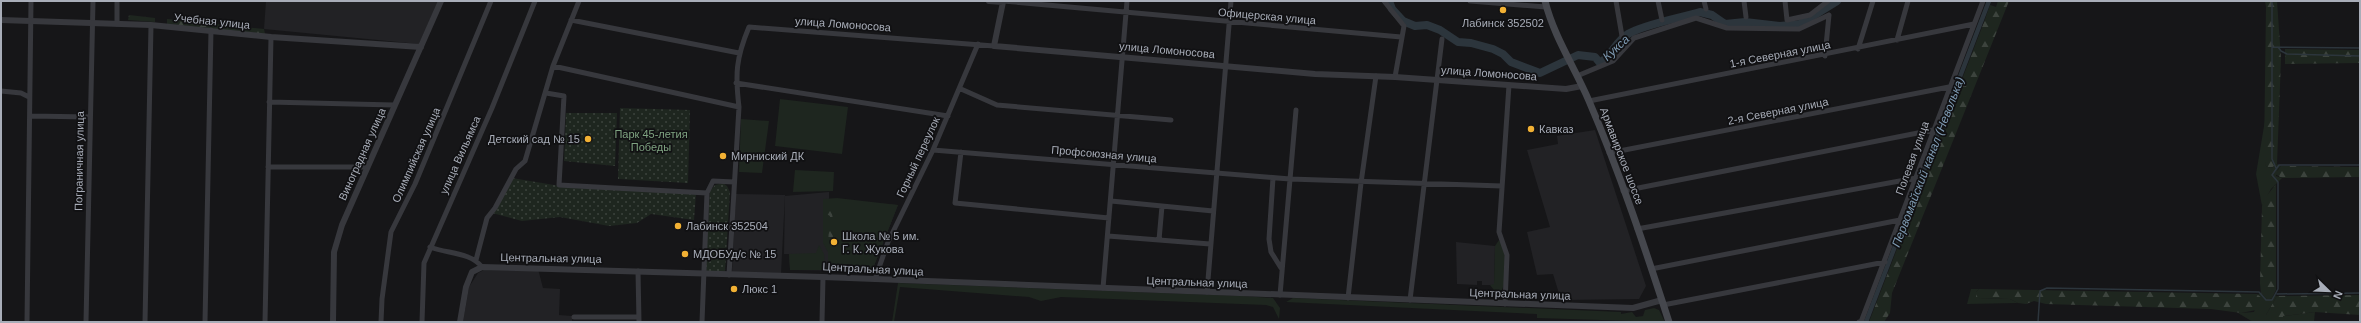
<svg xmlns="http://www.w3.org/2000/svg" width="2361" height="323" font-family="Arial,sans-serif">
<defs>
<pattern id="forest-firs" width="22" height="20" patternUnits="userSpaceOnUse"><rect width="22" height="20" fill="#1e261f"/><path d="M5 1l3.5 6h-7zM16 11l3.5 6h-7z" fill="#3c433d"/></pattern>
<pattern id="park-dots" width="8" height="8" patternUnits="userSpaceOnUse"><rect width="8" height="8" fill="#1e261f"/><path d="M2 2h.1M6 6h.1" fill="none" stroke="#3c433d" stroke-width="1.8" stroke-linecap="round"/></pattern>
</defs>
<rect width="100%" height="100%" fill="#161618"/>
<!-- built -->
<path fill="#222225" d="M266,1h172l-19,43 -155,-15z
M1595,130l51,156 -7,13 -78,1 -8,-26 -16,1 -10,-43 23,-5 -23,-77 31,-6 -1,-8z
M829,192v7l69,6 -26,66 -82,-1 -1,-16h-5l1,-58z
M736,194l49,1 -4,79 -49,-2z
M1456,242l39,4 -1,39h-12v-4h-5v4l-20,-1z
M538,269l5,19 17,1 -1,26 13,1v6h-109l6,-35 9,-14 6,-3z"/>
<!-- grass -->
<path fill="#1e261f" d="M780,99l68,8 -6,47 -67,-8z
M741,119l28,2 -7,52 -23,-1z
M2265,120l1,46 5,2 6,-4 4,2 -3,3 -2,7 6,2 -11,11 -9,17 -6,-32z
M795,170l39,2 -1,19 -40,1z
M837,198l61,7 -26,66 -44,-1v-18l-5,-9v-44z
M1499,240c9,13 10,40 1,53l-3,1 -7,-9 4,-1 1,-38z
M819,245l5,9 1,16h-35l-1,-16 27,-1z
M898,283l344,13 31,2 7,10 -1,11 -6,-12 -7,-2 -205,-8 -20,4 -12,-4 -129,-10 -6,35h-2z
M1971,289h8l-3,3 3,6 31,1 8,4 -51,1z
M2261,293l8,7 6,-5 2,1 -11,19v7h-13l-15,-9 16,-1 5,-17 -2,-1z
M1293,298l328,14v2l11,-2 4,5 7,-1 2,-6 9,-2 5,2 6,12 -128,-4v-4l-251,-12z
M2315,312l-1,10h-31v-6z"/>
<!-- forest -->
<path fill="url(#forest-firs)" d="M1998,1h11l-117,292 -2,20 -6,9h-15l115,-300 6,-17 6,2z
M2265,1h12l4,58 -4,105 -6,4 -5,-2 -2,-10 2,-149z
M129,15l26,3v4l-27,-2z
M167,19l97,10 1,5 -98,-10z
M2285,49l75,1v13l-75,1z
M2281,166l79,1v10l-78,1 -7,-4z
M2276,184v106l-4,8 -4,2 -7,-7 -1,-10 2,-77 3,-8z
M830,199l4,1v5l-2,1 1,21 4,4 -6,8 7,4 -4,4 -6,-4 2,-27 -5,-3v-6l5,-1z
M1979,289l278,5 7,6 1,3 -4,6 -20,4 -30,-4 -165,-5 -12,-3 -8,3 -8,-1 -8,-4 -31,-1 -3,-1v-5z
M2360,295v20l-45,-3 -32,4v6h-17v-7l11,-19z"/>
<!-- park -->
<path fill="url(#park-dots)" d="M620,108l70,2 -2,73 -70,-4z
M566,113h51l-2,53 -51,-5z
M512,178l48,8 136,7 -2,27 -43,-6 -14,9 -28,3 -49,-9 -38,4 -30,-8z
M723,183l4,3 3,6 -5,79h-20l5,-80 5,-6z"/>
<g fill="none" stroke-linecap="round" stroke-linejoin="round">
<!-- stream -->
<path stroke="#2c353c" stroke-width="1.5" d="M2272,1v158l4,9
M2272,47l88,1
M2278,47l3,4 6,3 73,2
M2277,294l83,-1
M2038,322l2,-31 7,-3 212,4 7,8h6l6,-11v-107l-6,-7 7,-10h81"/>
<!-- canal -->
<path stroke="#2c353c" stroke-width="4.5" d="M1866,322l123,-321"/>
<!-- river -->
<path stroke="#2c353c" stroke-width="8" d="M1389,1l3,8 11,12 12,5 12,-1 13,5 18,12 13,1 22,6 10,5 8,8 29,11 38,-18 17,2 5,6c12,-8 16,-22 28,-29 17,-10 52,-16 72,-22l12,3 13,9 20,-2 35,4 20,-2 37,-23"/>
<!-- minor -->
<path stroke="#37383d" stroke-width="5" d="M117,1v23
M1003,1l398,36
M1384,1l20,25 -9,51
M1470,1l76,6
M1616,1l6,35
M1658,1l4,19
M1704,1l2,8
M1744,1l2,16
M1785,1l2,19 23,-5 18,-14
M571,20l168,33
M1897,40l11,-39
M1858,49l15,-48
M1825,56l4,-41
M553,66l186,41
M1577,76l36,-15 21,-23 62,-20 31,10 72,1 30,-14
M736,83l212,33
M961,89l36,16 174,15
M1,91l20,2 8,4
M546,93l18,3 -5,89 148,8 6,-12 21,1
M1589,101l385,-77
M269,102l125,3
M30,116l60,1
M933,150l357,29 212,7
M961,152l-6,51 154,15
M1609,153l340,-66
M268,167h99
M1273,178l-4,61 2,13 10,16
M1623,191l310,-61
M1111,201l102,10
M1637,229l279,-51
M1108,236l102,8
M1159,240l3,-34
M430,247c18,7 40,5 52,20
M476,260l11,-42 8,-10 21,-39 9,-8 28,-95 26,-65
M1651,269l249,-49
M638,271l1,51
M729,275l10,-168c-4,-33 -3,-49 10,-80l245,19
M875,279l13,-37 45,-92 45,-106
M1103,288l24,-287
M1207,292l24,-291
M1280,295l16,-185
M1348,298l13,-115 15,-107
M1410,300l32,-261
M1505,304l2,-49 -8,-23 10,-147
M1663,305l222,-43
M574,317h65
M27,322l4,-321
M86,322l7,-321
M145,322l6,-297
M205,322l6,-292
M265,322l6,-285
M381,322l1,-23 9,-67 24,-48 76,-183
M422,322l2,-59 68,-155 43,-107
M702,322l5,-129
M822,322l1,-45
M1859,322h2l122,-321"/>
<!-- tertiary -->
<path stroke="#37383d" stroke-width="6" d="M989,1l14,1 -9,44 321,28 80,3 171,12 16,-3
M1,20l150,5 120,12 150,10
M333,322l1,-70 8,-27 99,-224
M460,322l6,-35 6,-15 10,-5 341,10 810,31 29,-8"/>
<!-- secondary -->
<path stroke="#45474d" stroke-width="7" d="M1545,1c9,36 30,67 44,100 31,72 56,147 80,221"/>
</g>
<!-- markers -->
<g fill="#f2b134" stroke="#111113" stroke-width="1.5">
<circle cx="1503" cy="10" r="4"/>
<circle cx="1531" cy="129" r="4"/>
<circle cx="588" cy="139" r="4"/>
<circle cx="723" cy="156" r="4"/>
<circle cx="678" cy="226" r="4"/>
<circle cx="834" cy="242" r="4"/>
<circle cx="685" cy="254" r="4"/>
<circle cx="734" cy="289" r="4"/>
</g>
<g text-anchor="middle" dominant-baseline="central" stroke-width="3.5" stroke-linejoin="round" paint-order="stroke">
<!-- street labels -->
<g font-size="11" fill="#a8adb8" stroke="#111113">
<text transform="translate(1267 16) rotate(5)">Офицерская улица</text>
<text transform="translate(212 21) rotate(6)">Учебная улица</text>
<text transform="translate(843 24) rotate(4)">улица Ломоносова</text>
<text transform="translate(1167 50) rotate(5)">улица Ломоносова</text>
<text transform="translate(1780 54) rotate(-11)">1-я Северная улица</text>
<text transform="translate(1489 73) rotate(4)">улица Ломоносова</text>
<text transform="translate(1778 111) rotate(-11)">2-я Северная улица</text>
<text transform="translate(362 154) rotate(-66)">Виноградная улица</text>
<text transform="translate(1104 154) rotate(5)">Профсоюзная улица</text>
<text transform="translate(416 155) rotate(-66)">Олимпийская улица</text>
<text transform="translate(460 155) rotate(-66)">улица Вильямса</text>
<text transform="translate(1622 156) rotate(69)">Армавирское шоссе</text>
<text transform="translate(918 157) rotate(-65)">Горный переулок</text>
<text transform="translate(1912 158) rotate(-70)">Полевая улица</text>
<text transform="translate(79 161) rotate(-89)">Пограничная улица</text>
<text transform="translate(551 258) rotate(1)">Центральная улица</text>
<text transform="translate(873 269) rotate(3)">Центральная улица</text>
<text transform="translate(1197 282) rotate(2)">Центральная улица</text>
<text transform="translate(1520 294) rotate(2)">Центральная улица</text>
</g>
<!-- poi labels -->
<g font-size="11" fill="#a8adb8" stroke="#111113" text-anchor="start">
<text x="1503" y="23" text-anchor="middle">Лабинск 352502</text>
<text x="1539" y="129">Кавказ</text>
<text x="580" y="139" text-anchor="end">Детский сад № 15</text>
<text x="731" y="156">Мирниский ДК</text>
<text x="686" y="226">Лабинск 352504</text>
<text x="842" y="236">Школа № 5 им.<tspan x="842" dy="13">Г. К. Жукова</tspan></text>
<text x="693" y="254">МДОБУд/с № 15</text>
<text x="742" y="289">Люкс 1</text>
</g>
<!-- park labels -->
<g font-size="11" fill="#7fa381" stroke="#111113">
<text x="651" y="134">Парк 45-летия<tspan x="651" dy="13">Победы</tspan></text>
</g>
<!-- water labels -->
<g font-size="12" font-style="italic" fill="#7f9bb3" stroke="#111113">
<text transform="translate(1616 48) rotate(-43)">Кукса</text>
<text transform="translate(1928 162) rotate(-69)">Первомайский канал (Неволька)</text>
</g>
</g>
<!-- border -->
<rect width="2361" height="323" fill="none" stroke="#a8adb8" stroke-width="4"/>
<!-- north arrow -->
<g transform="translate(2329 291) rotate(113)" stroke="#111113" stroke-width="3" paint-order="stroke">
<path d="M0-3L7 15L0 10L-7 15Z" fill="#a8adb8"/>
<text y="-6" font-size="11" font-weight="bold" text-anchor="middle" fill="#a8adb8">N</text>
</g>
</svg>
